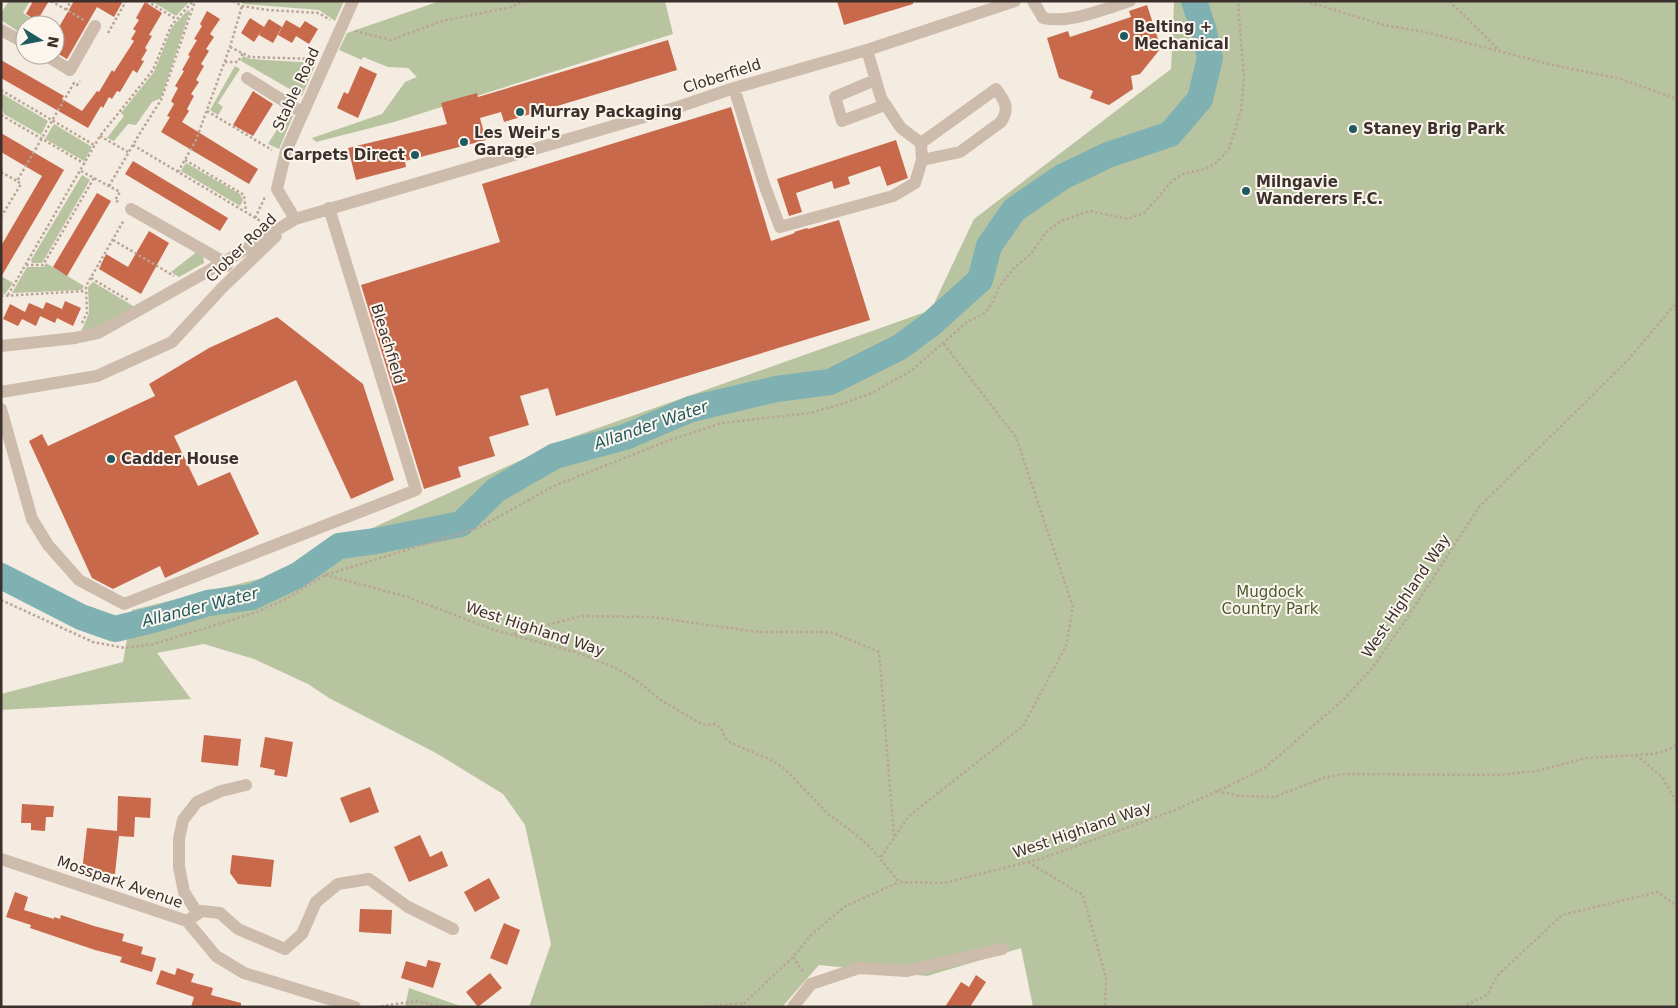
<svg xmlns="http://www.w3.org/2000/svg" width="1678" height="1008" font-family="'DejaVu Sans',sans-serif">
<rect width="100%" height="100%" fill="#f4ebe1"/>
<!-- green -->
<path fill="#b8c4a0" d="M9,1h21l-7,12 14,9 -2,3h-10v11l-24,-16v-7z
M151,1h39l-14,15z
M239,1h105l-9,20 -16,-11 -76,-6z
M440,1h225l8,33 -279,88 -78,20 -4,-4 70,-24 23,-32 12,-5 -9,-9 -20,-1 -25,-10 -1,3 -23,-10 8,-17z
M1174,1h503v1006h-644l-12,-59 -94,28 -108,-11 -37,42h-253l22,-63 -26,-119 -22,-31 -67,-41 -107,-55 -21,-14 -54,-25 -50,-15 -47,9 34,46 -190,11v-16l122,-32 9,-52 131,-32 304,-139 364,-129 43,-91 197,-150z
M188,10l2,1 -29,87 -9,4 -16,23 -8,-1 -14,17 -7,-3 17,-22 -3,-3 33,-41 18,-45z
M243,56l8,3 65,4 -14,33 -61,-35z
M235,66l5,3 -22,34 5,4 -5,8 -8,-5z
M1,93l47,28 -7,14 -37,-21 -3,-8z
M287,113l6,3 -14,33 -11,-5z
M54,124l38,23 -8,14 -39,-22z
M186,163l54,31 3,6 -3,6 -59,-35z
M82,175l8,5 -48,83h-10l-1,-3z
M198,251l5,4 1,8 -25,14 -8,-5z
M46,263l38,23 -2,4 -70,3 15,-26h17z
M1,276l12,7 -8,11h-4z
M93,282l42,25 -43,23 -11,2 8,-19 -1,-26z
M409,988l54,19h-58z"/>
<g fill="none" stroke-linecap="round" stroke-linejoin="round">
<!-- river -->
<path stroke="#7fb0b2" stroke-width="26" d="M1,576l80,41 34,12 41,-10 52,-16 44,-6 46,-22 41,-29 37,-5 85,-17 35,-34 59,-34 70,-19 66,-28 85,-20 54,-7 70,-35 31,-23 49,-44 9,-34 25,-36 48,-33 46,-22 62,-21 30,-35 10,-41 -7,-30 -9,-27"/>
</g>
<!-- building -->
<path fill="#c8694b" d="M33,1h16l-12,20 -11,-7z
M74,1h49l-9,16 -17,-10 -30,52 -12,-7v-18z
M837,1h76v3l-69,21z
M145,2l17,11 -13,22 3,1 -7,12 2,2 -6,10 3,1 -7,12 -4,-3 -13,22 -3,-1 -5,8 -3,-2 -6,11 -2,-2 -13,22 -87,-50v-18l63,36 -2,3 20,12 15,-20 2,1 13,-22 2,2 20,-31 -3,-2 5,-8 -3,-2 6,-9 -3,-2z
M1147,5l14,43 -21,26 -9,2 2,13 -24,16 -19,-7 3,-7 -34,-13 -12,-40 21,-7 2,6 61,-20 -2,-6z
M207,11l13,8 -10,15 4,3 -8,12 3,2 -8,13 3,2 -8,14 3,2 -8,12 3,2 -7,13 2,2 -7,11 76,47 -9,15 -88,-52 9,-15 -3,-1 7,-12 -3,-3 7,-13 -3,-2 9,-15 -2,-1 8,-14 -2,-1 9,-15 -3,-1 8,-13 -2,-2z
M250,18l14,9 -10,15 -13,-9z
M269,19l13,8 -9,16 -14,-8z
M286,20l14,8 5,-7 13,8 -9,15 -13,-8 -4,7 -14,-8z
M668,40l9,30 -173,52 -3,-10 -21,6 6,22 -81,21 1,6 -50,13 -8,-32 99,-24 -6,-21 36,-10 1,4z
M360,66l17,8 -19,44 -21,-10 7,-16 4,2z
M253,91l20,13 -20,32 -20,-11z
M731,107l40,134 24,-8 -1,-1 13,-4 1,1 31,-9 31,100 -314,96 -8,-28 -28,8 9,29 -40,12 6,19 -37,11 3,10 -37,12 -63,-204 139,-43 -18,-58z
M1,133l63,37 -63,107v-31l41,-70 -41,-24z
M896,140l12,38 -21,8 -7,-20 -32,11 2,7 -16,5 -2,-8 -36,12 6,19 -13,4 -12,-37z
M133,161l95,57 -8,13 -95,-57z
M97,193l14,8 -44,75 -14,-9z
M149,231l20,12 -28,51 -42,-25 7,-15 22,13z
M65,301l16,7 -8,18 -16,-8 -2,5 -15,-7 6,-14 16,7z
M29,303l14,6 -7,17 -14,-7 -4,7 -15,-7 7,-15 15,8z
M277,317l86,67 31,96 -43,19 -55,-119 -122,56 24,50 32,-14 29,62 -94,44 -5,-12 -47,23 -21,-11 -63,-137 13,-7 6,12 107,-50 -6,-12 60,-36z
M204,735l37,4 -3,27 -37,-4z
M265,737l28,5 -6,35 -13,-2 1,-5 -15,-3z
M370,787l9,25 -29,11 -10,-25z
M118,796l33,2 -1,20 -15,-1 -1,20 -15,-1 -4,38 -33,-3 5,-43 30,3z
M22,804l32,2 -1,11h-7l-1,14 -14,-1v-7h-10z
M420,835l10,22 12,-6 6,15 -39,16 -15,-35z
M232,855l42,5 -3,27 -33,-3 -8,-11z
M489,878l11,20 -25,14 -11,-20z
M15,892l13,5 -4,13 30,9v-2l6,2 1,-4 33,11 30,8 -2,7 21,6 -2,7 15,4 -4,14 -32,-10 2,-5 -27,-7 -65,-22 1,-3 -25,-8z
M360,909l32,1 -1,24 -32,-2z
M504,923l16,7 -13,35 -17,-7z
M428,960l13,3 -8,25 -32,-10 5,-17 20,6z
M177,968l17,6 -3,8 22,6 -2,7 30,8v4h-50l3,-10 -38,-13 5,-14 14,5z
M490,973l12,15 -24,19 -12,-15z
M976,975l10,7 -16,25h-25l16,-25 8,5z"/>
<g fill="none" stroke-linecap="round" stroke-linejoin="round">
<!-- path -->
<path stroke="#b9a596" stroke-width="2.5" stroke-dasharray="2.5 2.5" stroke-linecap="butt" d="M51,1l33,19
M147,1l29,18
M233,1l9,5 26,4 51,3 11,7
M1305,1l79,24 41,7 128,33 68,14 56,20
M1449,1l51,50
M66,10l5,-9
M355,31l36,9 51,-19 70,-14 12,-6
M108,33l18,-32
M230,47l20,10 64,2
M225,62h13l5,-9
M1,90l93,55
M207,111l65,39
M1,115l84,49
M100,136l28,16
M133,145l131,78
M185,160l59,35 2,17
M81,171l39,21 -5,8 5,3
M1,172l16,9
M178,172l18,-32 34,-93 12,-41
M109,186l31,-53 21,-33 34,-99
M1,217l20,-33 -4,-3 57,-98 3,2 3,-4
M255,218l10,-21
M113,240l61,36
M26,265h17l51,-87
M91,278l37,22
M8,295l92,-159 53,-66 18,-44 22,-25
M1,296l85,-5
M82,323l5,-10 -1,-27 38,-66
M325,575l83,22 89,34 78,21 39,15 22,13 25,20 37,22 7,3 10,-1 6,4 5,11 5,4 38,16 15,9 44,46 25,18 20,18 26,32 45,1 99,-25 130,-47 62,-28 31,-16 78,-68 29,-32 34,-49 72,-111 149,-147 49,-58
M1,600l92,42 32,6 29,-4 100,-31 30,-13 41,-25 153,-47 76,-42 116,-46 52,-17 88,-10 32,-9 32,-12 38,-22 55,-48 18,-9 7,-10 7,-16 16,-20 16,-13 15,-22 15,-11 29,-10 38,8 16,-6 29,-33 12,-7 20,-4 12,-7 12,-13 12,-39 3,-31 -6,-78
M514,634l67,-18 71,1 107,15h72l48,20 15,184
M1636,755l26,22 15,26
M1217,791l23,5 35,1 48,-19 19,-4 156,1 39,-4 49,-13 67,-4 15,-4 9,-5
M881,857l28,-41 114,-90 43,-80 7,-39 -57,-170 -73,-94
M1028,862l55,33 23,83 -1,29
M793,957l11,16
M376,1007l41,-6 27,6
M700,1007l43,-4
M740,1007l53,-50 19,-23 32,-27 55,-25
M1462,1007l25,-12 10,-19 65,-61 96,-23 19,14"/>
<!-- minor -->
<path stroke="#cdbbac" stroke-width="12" d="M1033,1l10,17c27,6 61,-9 87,-17
M1,30l24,13
M45,55l25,15 25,-44
M247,78l56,35
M875,80l-40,17 7,24 43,-16
M734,88l30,96 16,43 113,-31 22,-13 7,-23 -1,-17 -20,-15 -20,-30 -14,-48
M921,143l75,-54c9,12 14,19 5,33l-41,30 -38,8
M131,209l93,53 3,4
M295,219l-18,-30 9,-38 67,-150
M1,346l74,-8 23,-5 126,-71 71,-43 383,-112 56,-19 133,-38 148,-49
M1,392l96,-16 75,-34 50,-54 54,-52
M1,409l31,110 16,26 31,35 45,24 292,-114 -87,-282
M1,859l186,62 29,35 28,17 111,34
M198,914l-14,-22 -5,-25v-28l4,-19 14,-18 24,-11 25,-6
M187,921l15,-10 18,2 18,16 47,20 17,-15 14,-32 22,-18 31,-5 39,28 45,22
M793,1007l18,-23 48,-16 48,3 95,-22"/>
</g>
<!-- markers -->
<g fill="#1f5a5e" stroke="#fbf5ee" stroke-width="2">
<circle cx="1124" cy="36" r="5"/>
<circle cx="520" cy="112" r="5"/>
<circle cx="1353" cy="129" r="5"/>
<circle cx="464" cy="142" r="5"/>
<circle cx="415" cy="155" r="5"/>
<circle cx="1246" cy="191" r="5"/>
<circle cx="111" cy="459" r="5"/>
</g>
<g text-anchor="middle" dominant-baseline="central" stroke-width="4" stroke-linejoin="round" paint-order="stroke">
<!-- poi labels -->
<g font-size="15" font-weight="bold" fill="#3b302b" stroke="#fbf5ee" text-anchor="start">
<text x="1134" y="27">Belting +<tspan x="1134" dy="17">Mechanical</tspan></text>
<text x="530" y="112">Murray Packaging</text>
<text x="1363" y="129">Staney Brig Park</text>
<text x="474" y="133">Les Weir's<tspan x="474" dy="17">Garage</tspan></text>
<text x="405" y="155" text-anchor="end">Carpets Direct</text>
<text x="1256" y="182">Milngavie<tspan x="1256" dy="17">Wanderers F.C.</tspan></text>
<text x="121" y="459">Cadder House</text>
</g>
<!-- street labels -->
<g font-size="15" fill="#3b302b" stroke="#fbf5ee">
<text transform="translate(722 76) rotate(-18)">Cloberfield</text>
<text transform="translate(296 89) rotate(-65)">Stable Road</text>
<text transform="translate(241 248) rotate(-44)">Clober Road</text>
<text transform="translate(388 344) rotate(73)">Bleachfield</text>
<text transform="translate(1406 596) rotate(-56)">West Highland Way</text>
<text transform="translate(535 629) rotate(18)">West Highland Way</text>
<text transform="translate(1082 830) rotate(-19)">West Highland Way</text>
<text transform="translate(120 882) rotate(19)">Mosspark Avenue</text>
</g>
<!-- park labels -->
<g font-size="15" fill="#4a5a2e" stroke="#fbf5ee">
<text x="1270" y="592">Mugdock<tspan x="1270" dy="17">Country Park</tspan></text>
</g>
<!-- water labels -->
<g font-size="16" font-style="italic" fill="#1f5a5e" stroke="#fbf5ee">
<text transform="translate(651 425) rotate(-19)">Allander Water</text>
<text transform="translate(200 607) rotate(-14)">Allander Water</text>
</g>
</g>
<!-- border -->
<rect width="1678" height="1008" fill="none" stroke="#3b302b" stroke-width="5"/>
<!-- north arrow -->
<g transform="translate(40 40) rotate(100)"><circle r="24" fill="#fbf5ee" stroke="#aea6a0"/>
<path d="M0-4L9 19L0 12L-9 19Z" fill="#1f5a5e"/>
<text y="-8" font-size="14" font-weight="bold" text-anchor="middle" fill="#3b302b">N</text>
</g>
</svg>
